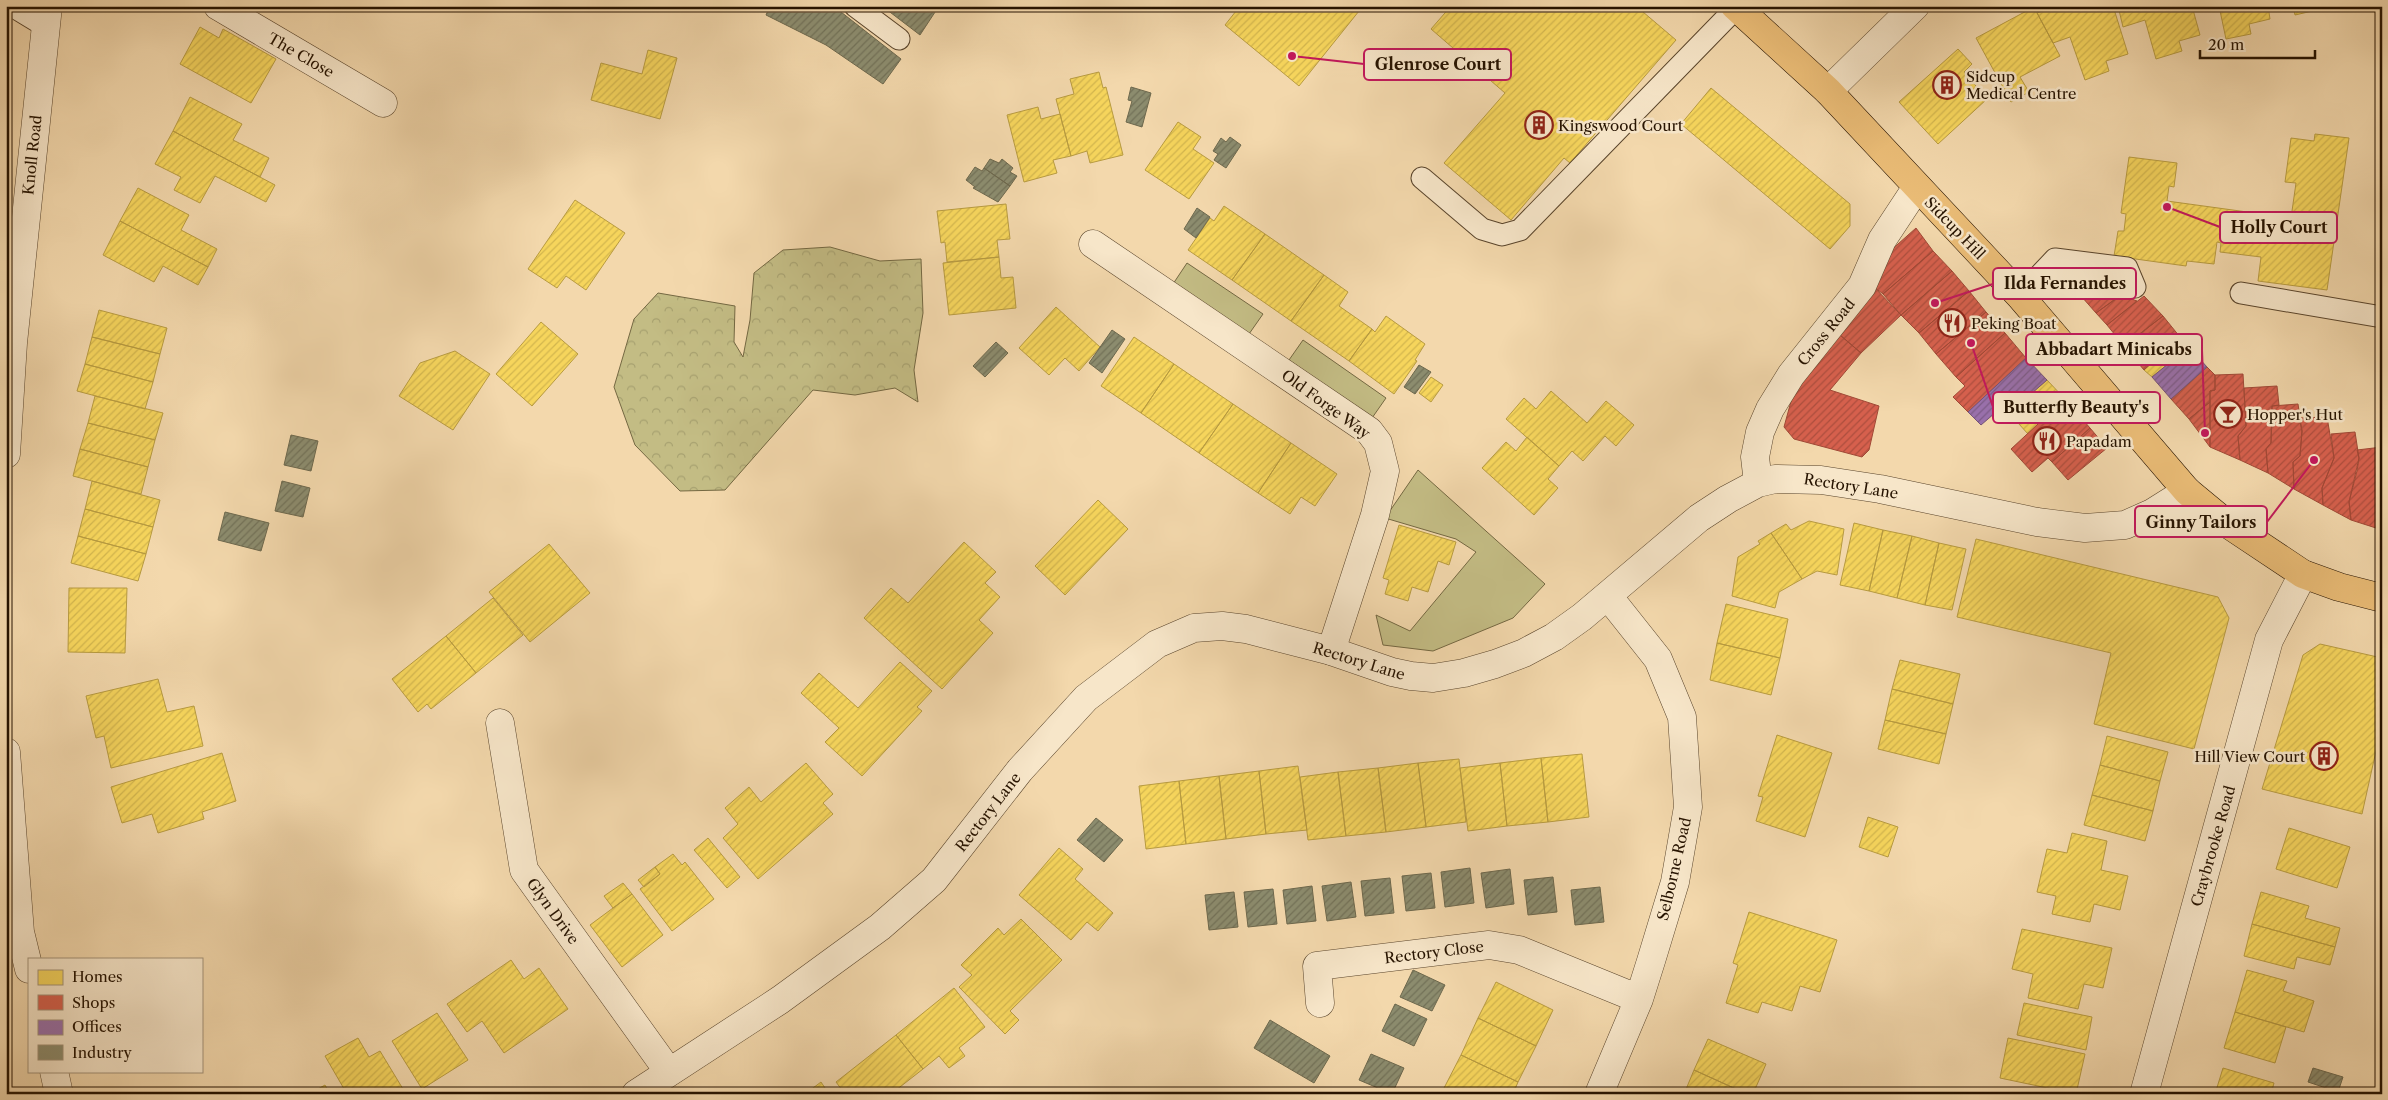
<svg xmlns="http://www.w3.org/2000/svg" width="2388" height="1100" font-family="'Libre Caslon Text',serif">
<defs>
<pattern id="forest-crowns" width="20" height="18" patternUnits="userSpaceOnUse" patternTransform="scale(1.25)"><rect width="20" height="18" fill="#c3bc84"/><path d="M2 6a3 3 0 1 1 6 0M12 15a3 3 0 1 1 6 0" fill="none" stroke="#a7a170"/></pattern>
<pattern id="homes-hatch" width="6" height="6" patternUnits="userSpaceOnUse" patternTransform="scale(1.25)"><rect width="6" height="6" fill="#f6d55c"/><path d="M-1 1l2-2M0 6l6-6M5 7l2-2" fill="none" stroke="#d3b64e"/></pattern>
<pattern id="shops-hatch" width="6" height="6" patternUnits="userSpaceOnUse" patternTransform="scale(1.25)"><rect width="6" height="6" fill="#d6604d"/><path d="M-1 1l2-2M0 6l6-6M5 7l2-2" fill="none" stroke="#ad4e3e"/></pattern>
<pattern id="offices-hatch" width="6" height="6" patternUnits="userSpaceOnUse" patternTransform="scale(1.25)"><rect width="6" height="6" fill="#9970ab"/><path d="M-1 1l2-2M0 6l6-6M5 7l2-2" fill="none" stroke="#7d5b89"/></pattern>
<pattern id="industry-hatch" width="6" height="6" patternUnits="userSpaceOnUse" patternTransform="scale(1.25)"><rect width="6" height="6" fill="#8c8c6e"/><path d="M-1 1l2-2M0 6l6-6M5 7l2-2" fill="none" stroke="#727158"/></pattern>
</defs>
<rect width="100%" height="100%" fill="#f3d8ac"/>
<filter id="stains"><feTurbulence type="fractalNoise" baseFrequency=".004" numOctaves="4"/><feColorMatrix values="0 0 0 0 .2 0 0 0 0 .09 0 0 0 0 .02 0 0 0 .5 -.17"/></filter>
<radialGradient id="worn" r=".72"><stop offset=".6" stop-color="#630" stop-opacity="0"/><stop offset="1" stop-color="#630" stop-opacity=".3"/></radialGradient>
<!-- green -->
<path fill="#c3bc84" stroke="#746842" d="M1187,263l76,51 -14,20 -76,-50z
M1303,340l83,58 -14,20 -83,-58z
M1418,470l127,114 -32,34 -80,33 -50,-6 -7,-30 34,16 66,-79 -20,-13 -71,-21z"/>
<!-- forest -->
<path fill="url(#forest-crowns)" stroke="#746842" d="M830,247l50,14 41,-2 2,54 -9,57 4,32 -23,-14 -40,7 -42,-5 -88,100 -45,1 -45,-46 -21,-58 20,-68 24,-26 77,13 -1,36 9,15 7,-37 4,-47 29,-23z"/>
<!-- homes -->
<path fill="url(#homes-hatch)" stroke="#b89b40" d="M1240,6h123l-64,80 -74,-61z
M1451,6h185l40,34 -106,123 -6,-5 -53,62 -67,-57 61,-70 -74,-64z
M2058,6h55l15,48 -22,7 3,10 -24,9 -15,-43 -17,6 -16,-30z
M2118,6h74l8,29 -21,6 3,10 -26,8 -11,-39 -22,7z
M2219,6h49l2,13 -21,5 2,10 -25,5z
M2293,6h27l1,3 -26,6z
M2034,7l26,49 -40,21 9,15 -18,10 -35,-64z
M200,27l19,11 4,-9 53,30 -25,44 -71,-39z
M1958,49l14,15 -8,8 23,27 -49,45 -39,-42z
M648,50l29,8 -17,61 -69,-19 10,-37 41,11z
M1099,72l4,16 3,-1 17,68 -33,8 -3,-12 -16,5 -15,-57 18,-5 -4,-15z
M1711,88l139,116v22l-20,23 -149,-125z
M190,97l52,27 -9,16 36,18 -9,19 -87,-46z
M1038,107l3,12 19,-5 11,42 -18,4 4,13 -33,9 -17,-67z
M1178,122l23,15 -8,12 21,14 -25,36 -44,-29z
M173,131l102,54 -9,17 -51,-26 -15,27 -26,-13 7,-13 -26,-13z
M2315,134l34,4 -22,152 -69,-9 3,-24 -41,-5 1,-9 -4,-1 -3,22 -27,-3 -1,5 -72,-10 4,-25h6l2,-17 -5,-1 8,-56 48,6 -3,24 -5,-1 -2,15 124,17 5,-35 -11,-1 6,-44 23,3z
M138,188l51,27 -8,15 36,19 -9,18 -88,-46z
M575,200l50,33 -39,57 -20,-14 -9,12 -29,-19z
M1006,204l4,35 -13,1 2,17 -52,5 -2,-20 -4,1 -4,-32z
M1224,206l41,28 -33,46 -44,-30 22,-32 4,3z
M120,221l88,46 -10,18 -35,-19 -9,16 -51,-27z
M1265,234l59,41 -33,46 -59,-41z
M999,257l2,21 12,-1 3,31 -67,7 -6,-52z
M1324,275l24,17 -9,14 33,23 -23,32 -58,-40z
M1056,307l44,40 -21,24 -14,-13 -16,17 -30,-27z
M99,310l68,18 -7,26 -68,-17z
M1386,316l39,28 -10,16 2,1 -23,33 -45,-33 23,-32 3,3z
M541,322l37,32 -46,52 -36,-32z
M92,337l68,17 -7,28 -68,-18z
M1134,337l40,27 -33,49 -40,-27z
M2180,337l9,10 -37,30 -8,-7z
M455,351l35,23 -37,56 -54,-34 21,-33z
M85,364l68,18 -8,27 -68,-18z
M1174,364l59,40 -34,49 -58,-40z
M1431,377l12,8 -12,17 -12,-9z
M2047,380l18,19 -37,35 -19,-21z
M1551,391l36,32 19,-22 28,24 -18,21 -11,-10 -22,25 -11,-10 -13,15 -53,-47 18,-21 12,11z
M95,396l68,17 -8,27 -67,-17z
M1233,404l58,39 -33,50 -59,-40z
M88,423l67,17 -7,27 -68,-18z
M1527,437l32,29 -11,13 10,9 -24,27 -52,-47 24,-26 10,9z
M1291,443l46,31 -22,32 -14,-9 -11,17 -32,-21z
M80,449l68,18 -7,27 -68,-18z
M92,481l68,19 -7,27 -68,-18z
M1098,500l30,29 -63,66 -30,-29z
M85,509l68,18 -7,27 -68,-18z
M1809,521l35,8 -7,46 -20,-4 -15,8 -31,-46 15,-9 5,6z
M1854,523l29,7 -14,61 -29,-6z
M1399,525l57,17 -7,23 -11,-4 -10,31 -16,-5 -4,14 -23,-7 4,-14 -6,-2z
M1883,530l29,6 -15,62 -28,-7z
M1771,533l31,46 -23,13 -4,16 -43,-12 6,-39 22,-13 -2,-3z
M78,536l68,18 -8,27 -67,-18z
M1912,536l27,7 -14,62 -28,-7z
M1976,539l242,58 11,21 -35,131 -100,-25 17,-71 -154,-36z
M964,542l32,30 -11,11 15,14 -21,23 14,13 -51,56 -78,-71 27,-30 17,15z
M1939,543l27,6 -14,61 -27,-5z
M549,544l41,49 -60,49 -41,-50z
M69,588h58l-2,65 -57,-1z
M493,598l30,37 -47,38 -30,-37z
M1726,604l62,15 -8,39 -63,-15z
M446,636l30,37 -45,36 -4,-5 -9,8 -26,-33z
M1717,643l63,15 -9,37 -61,-15z
M2320,644l62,14v66l-20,90 -100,-25 41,-134z
M1900,660l60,14 -7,30 -61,-15z
M900,662l32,29 -15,16 5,4 -60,65 -37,-34 14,-14 -38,-35 18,-20 39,35z
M158,679l9,33 27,-6 9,40 -92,22 -7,-32 -8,2 -10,-42z
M1892,689l61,15 -7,30 -61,-14z
M1885,720l61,14 -7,30 -61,-15z
M1777,735l55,18 -27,84 -49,-16 7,-24 -5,-1z
M2107,736l61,16 -8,29 -60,-16z
M222,753l14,48 -34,11 2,7 -46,14 -6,-19 -30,9 -11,-36z
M1582,754l7,63 -41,5 -7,-64z
M1541,758l7,64 -41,4 -7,-63z
M1459,759l7,63 -40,5 -8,-64z
M806,763l27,31 -10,9 10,11 -75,65 -35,-41 15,-14 -13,-16 24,-21 12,15z
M1418,763l8,64 -40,5 -8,-64z
M1500,763l7,63 -39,5 -8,-63z
M2100,765l60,16 -7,30 -61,-16z
M1298,766l9,64 -41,4 -7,-63z
M1378,768l8,64 -40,4 -8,-64z
M1259,771l7,63 -40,5 -7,-63z
M1338,772l8,64 -38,4 -8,-63z
M1219,776l7,63 -40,5 -7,-63z
M1179,781l7,63 -40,5 -7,-63z
M2092,795l61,16 -8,30 -61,-16z
M1868,817l30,10 -10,30 -29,-10z
M2289,828l61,19 -13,41 -61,-19z
M2072,833l35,8 -6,29 27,6 -8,34 -26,-6 -4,18 -38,-8 4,-18 -19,-4 10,-43 20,4z
M708,838l32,39 -13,11 -33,-38z
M1059,848l24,21 -8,10 38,34 -15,18 -11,-9 -16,18 -52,-45z
M673,854l9,11 3,-3 29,37 -42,32 -32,-42 20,-15 -5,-7z
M655,867l5,7 -16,13 -6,-7z
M623,883l9,11 -19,14 -9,-12z
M2261,892l48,14 -4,12 35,10 -5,19 -83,-23z
M632,894l31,41 -41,32 -32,-42z
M1749,912l88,28 -17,52 -20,-6 -8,25 -30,-9 -4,11 -32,-10 12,-38 -5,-2z
M1021,919l41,41 -52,51 9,9 -14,14 -46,-47 13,-12 -11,-10 37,-37 6,7z
M2252,924l83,23 -5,18 -33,-8 -3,12 -50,-13z
M2022,929l90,19 -9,40 -19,-4 -6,25 -50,-11 5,-24 -21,-5z
M511,960l13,19 15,-11 29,41 -64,44 -22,-32 -15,11 -20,-28z
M2247,970l40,11 -4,10 31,10 -10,31 -69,-20z
M1496,982l57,28 -17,36 -58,-28z
M954,988l31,39 -26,21 6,8 -16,12 -10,-12 -16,13 -27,-34z
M2024,1003l68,14 -6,33 -69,-15z
M2235,1012l51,15 -11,36 -51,-15z
M437,1013l31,47 -46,29 -30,-48z
M1478,1018l58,28 -18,36 -57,-27z
M896,1035l27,34 -32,25h-46l-9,-12z
M358,1038l11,19 11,-6 26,43h-59l-22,-38z
M2008,1038l77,16 -9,40 -76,-16z
M1708,1039l58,25 -13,30h-6l-53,-24z
M1461,1055l57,27 -5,12h-62l-8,-4z
M2223,1068l51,15 -3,11h-56z
M1694,1070l42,19 -2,5h-50z
M821,1082l8,12h-24z
M325,1085l5,9h-21z"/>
<!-- shops -->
<path fill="url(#shops-hatch)" stroke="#a14936" d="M1916,228l17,23 -50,43 -9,-7 15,-35z
M1933,251l19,20 -51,44 -18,-21z
M1952,271l17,20 -50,42 -18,-18z
M2077,271l27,1 17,23 -25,18 -29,-33z
M1874,287l27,28 -40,38 -21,-18z
M1969,291l17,21 -50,42 -17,-21z
M2121,295l16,6 -30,24 -11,-12z
M2144,296l19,20 -39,30 -17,-21z
M1986,312l19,21 -49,44 -20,-23z
M2163,316l17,21 -36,33 -20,-24z
M2005,333l21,25 -58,54 -15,-15 12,-11 -9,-9z
M1840,335l21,18 -31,37 49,16 -10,44 -7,7 -68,-18 -10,-12 12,-44z
M2207,367l8,8v15l-5,1v11l-21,17 -18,-20z
M2243,374l3,52 -8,10 2,24 -30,-13v-56l5,-1v-15z
M2277,386l2,19 -7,1 -1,37 -5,6 2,24 -28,-13 -2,-24 8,-10 -2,-38z
M2065,399l25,29 -38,34 -4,-4 -16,14 -21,-23z
M2210,402v45l-21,-28z
M2298,404l4,27 -2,25 -7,6 1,27 -26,-16 -2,-24 5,-6 1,-37z
M2327,417l7,41 -12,30 1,17 -29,-16 -1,-27 7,-6 2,-25 -3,-13z
M2090,428l17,20 -39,32 -16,-18z
M2355,432l4,26 -10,44 2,18 -28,-15 -1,-17 12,-30 -3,-24z
M2382,447v20l-4,5 2,46 -4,10 -25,-8 -2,-18 8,-31 2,-13 -2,-8z"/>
<!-- offices -->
<path fill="url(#offices-hatch)" stroke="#765478" d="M2189,347l18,20 -36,32 -19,-22z
M2026,358l21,22 -38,33 -7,-6 -21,18 -13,-13z"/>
<!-- industry -->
<path fill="url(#industry-hatch)" stroke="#6d684d" d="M770,6h60l11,6 60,47 -18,25 -57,-39 -60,-30z
M882,6h57l-19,29z
M1131,87l20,6 -9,34 -16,-5 6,-21 -4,-1z
M1230,137l11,8 -15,23 -12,-8 4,-6 -5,-3 8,-13 5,4z
M990,159l9,4 3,-4 11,9 -3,4 7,4 -7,10 -26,-18z
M975,167l7,4 2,-3 26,18 -12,16 -25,-14 2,-1 -9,-7z
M1197,208l13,9 -14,21 -12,-9z
M1112,330l13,9 -23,34 -13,-10z
M996,342l12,11 -23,24 -12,-11z
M1419,365l12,7 -16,22 -11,-7z
M291,435l27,6 -7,30 -27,-6z
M282,481l28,7 -7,29 -28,-6z
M225,512l44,11 -8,28 -43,-11z
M1096,818l27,22 -19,22 -27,-22z
M1470,868l4,35 -29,4 -4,-35z
M1510,869l4,35 -28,4 -5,-35z
M1431,873l4,35 -29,3 -4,-35z
M1553,877l4,35 -29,3 -4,-35z
M1390,878l4,35 -29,3 -4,-35z
M1351,882l5,35 -29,4 -5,-35z
M1312,886l4,35 -29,3 -4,-34z
M1600,887l4,35 -29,3 -4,-35z
M1273,889l4,35 -29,3 -4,-35z
M1234,892l4,35 -29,3 -4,-35z
M1413,970l32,15 -13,26 -32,-14z
M1395,1004l32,15 -13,27 -32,-15z
M1270,1020l60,36 -16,27 -60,-35z
M1371,1054l33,14 -12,26 -33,-14z
M2313,1068l30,9 -5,15 -30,-10z"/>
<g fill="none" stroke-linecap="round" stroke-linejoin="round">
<defs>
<path id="service" d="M12,6l33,20
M855,6l44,33
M1422,178l60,51 20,6 18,-5 216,-222
M2241,293l141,24
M2020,296l35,-37 72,9 8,19"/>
<path id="minor" d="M218,6l165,97
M1828,91l87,-85
M1093,244l276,187 9,12 7,28 -10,44 -44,136
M500,723l24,147 145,202
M1320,1003l-3,-37 172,-21 30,5 120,49
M1599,1094l40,-95 12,-38 24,-79 13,-75 -6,-90 -24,-58 -50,-63
M2144,1094l125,-454 34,-66"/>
<path id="tertiary" d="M6,454l7,-111 35,-337
M1758,483l-3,-26 5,-25 10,-23 21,-34 71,-89 20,-46 35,-53
M6,752l14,180 9,37
M54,1071l5,23
M636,1094l144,-94 100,-73 54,-47 86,-110 66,-72 71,-54 37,-16 28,-2 24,3 85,22 61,21 19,4 22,2 31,-5 31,-9 29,-11 30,-16 28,-20 117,-99 29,-19 30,-16 17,-4 46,1 59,9 157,33 48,6 40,-3 27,-12 35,-22"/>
<path id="primary" d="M1735,6l93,85 192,205 167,195 35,29 81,54 36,13 43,11"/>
</defs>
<!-- service casing -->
<use href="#service" stroke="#59442b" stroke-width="23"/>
<!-- minor casing -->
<use href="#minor" stroke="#59442b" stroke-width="29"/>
<!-- tertiary casing -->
<use href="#tertiary" stroke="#59442b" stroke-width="29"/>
<!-- primary casing -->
<use href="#primary" stroke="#261300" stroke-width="29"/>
<!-- service -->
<use href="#service" stroke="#f7e6c9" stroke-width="21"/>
<!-- minor -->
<use href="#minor" stroke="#f7e6c9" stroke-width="28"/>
<!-- tertiary -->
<use href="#tertiary" stroke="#f7e6c9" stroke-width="28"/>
<!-- primary -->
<use href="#primary" stroke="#eabc76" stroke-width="28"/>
</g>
<!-- icons -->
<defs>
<symbol id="building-ring" viewBox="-11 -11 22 22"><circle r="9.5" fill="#f7e6c9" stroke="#8f2418" stroke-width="1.5"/><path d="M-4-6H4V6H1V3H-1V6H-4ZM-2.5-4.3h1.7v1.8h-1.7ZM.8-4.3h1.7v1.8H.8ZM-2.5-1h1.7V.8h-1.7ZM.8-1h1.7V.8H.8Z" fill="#8f2418"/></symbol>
<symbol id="restaurant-ring" viewBox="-11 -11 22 22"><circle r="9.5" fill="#f7e6c9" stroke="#8f2418" stroke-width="1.5"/><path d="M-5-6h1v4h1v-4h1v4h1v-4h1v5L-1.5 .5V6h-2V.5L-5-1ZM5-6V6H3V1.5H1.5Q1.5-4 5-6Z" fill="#8f2418"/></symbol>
<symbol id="bar-ring" viewBox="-11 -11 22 22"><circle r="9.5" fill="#f7e6c9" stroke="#8f2418" stroke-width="1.5"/><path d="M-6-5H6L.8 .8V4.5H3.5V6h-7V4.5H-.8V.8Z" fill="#8f2418"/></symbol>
</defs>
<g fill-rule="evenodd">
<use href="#building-ring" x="1931" y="69" width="32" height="32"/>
<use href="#building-ring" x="1523" y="109" width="32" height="32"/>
<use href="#restaurant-ring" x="1936" y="307" width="32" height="32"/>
<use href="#bar-ring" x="2212" y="398" width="32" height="32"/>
<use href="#restaurant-ring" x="2031" y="425" width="32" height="32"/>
<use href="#building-ring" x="2308" y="740" width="32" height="32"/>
</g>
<g text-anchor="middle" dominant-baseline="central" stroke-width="5" stroke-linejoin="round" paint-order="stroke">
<!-- street labels -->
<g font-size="15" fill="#261300" stroke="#f7e6c9">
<text transform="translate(301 55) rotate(30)">The Close</text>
<text transform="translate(32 155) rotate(-84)">Knoll Road</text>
<text transform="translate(1955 228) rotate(46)">Sidcup Hill</text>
<text transform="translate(1826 332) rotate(-51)">Cross Road</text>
<text transform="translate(1326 404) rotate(36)">Old Forge Way</text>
<text transform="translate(1851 486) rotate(9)">Rectory Lane</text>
<text transform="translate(1359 661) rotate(17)">Rectory Lane</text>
<text transform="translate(988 812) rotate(-52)">Rectory Lane</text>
<text transform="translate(2213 846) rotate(-74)">Craybrooke Road</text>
<text transform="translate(1674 869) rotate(-77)">Selborne Road</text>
<text transform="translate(553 911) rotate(54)">Glyn Drive</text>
<text transform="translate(1434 952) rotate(-7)">Rectory Close</text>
</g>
<!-- poi labels -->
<g font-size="15" fill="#261300" stroke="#f7e6c9" text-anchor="start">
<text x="1966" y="76">Sidcup<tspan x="1966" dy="17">Medical Centre</tspan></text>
<text x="1558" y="125">Kingswood Court</text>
<text x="1971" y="323">Peking Boat</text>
<text x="2247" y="414">Hopper's Hut</text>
<text x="2066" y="441">Papadam</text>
<text x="2305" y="756" text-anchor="end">Hill View Court</text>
</g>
</g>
<!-- callouts -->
<path fill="none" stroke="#c2185b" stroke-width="2" d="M1292 56L1364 64M2167 207L2220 227M1935 303L1993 284M2205 433L2202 350M1971 343L1993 407M2314 460L2267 522"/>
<g fill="#c2185b" stroke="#f7e6c9" stroke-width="2">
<circle cx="1292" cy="56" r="5"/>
<circle cx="2167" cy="207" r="5"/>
<circle cx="1935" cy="303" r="5"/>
<circle cx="2205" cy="433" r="5"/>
<circle cx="1971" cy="343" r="5"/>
<circle cx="2314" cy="460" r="5"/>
</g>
<g fill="#f7e6c9" stroke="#c2185b" stroke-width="2">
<rect x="1364" y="49" width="147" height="31" rx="5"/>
<rect x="2220" y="212" width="117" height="31" rx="5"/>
<rect x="1993" y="268" width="143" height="31" rx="5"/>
<rect x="2026" y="334" width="176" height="31" rx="5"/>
<rect x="1993" y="392" width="167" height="31" rx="5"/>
<rect x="2135" y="506" width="132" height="31" rx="5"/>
</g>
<g font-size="16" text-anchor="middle" font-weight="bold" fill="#261300">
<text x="1438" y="70">Glenrose Court</text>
<text x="2279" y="233">Holly Court</text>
<text x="2065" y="289">Ilda Fernandes</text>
<text x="2114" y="355">Abbadart Minicabs</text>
<text x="2076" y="413">Butterfly Beauty's</text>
<text x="2201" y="528">Ginny Tailors</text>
</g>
<!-- margin -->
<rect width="2388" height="1100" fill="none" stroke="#f3d8ac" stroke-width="25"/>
<rect x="8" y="8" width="2373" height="1085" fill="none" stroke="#261300" stroke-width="2.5"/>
<rect x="12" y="12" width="2363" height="1075" fill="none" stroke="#261300"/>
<!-- legend -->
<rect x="28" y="958" width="175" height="115" fill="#f7e6c9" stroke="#a39279"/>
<rect x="38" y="970" width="25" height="15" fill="#f6d55c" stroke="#a39279"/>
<text x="72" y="982" font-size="15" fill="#261300">Homes</text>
<rect x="38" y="995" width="25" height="15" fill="#d6604d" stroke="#a39279"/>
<text x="72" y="1008" font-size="15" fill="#261300">Shops</text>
<rect x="38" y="1020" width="25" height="15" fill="#9970ab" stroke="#a39279"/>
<text x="72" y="1032" font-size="15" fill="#261300">Offices</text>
<rect x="38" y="1045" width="25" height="15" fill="#8c8c6e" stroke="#a39279"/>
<text x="72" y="1058" font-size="15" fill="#261300">Industry</text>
<!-- scale -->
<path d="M2200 50v8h115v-8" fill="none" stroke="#261300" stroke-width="2.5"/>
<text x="2208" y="50" font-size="15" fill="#261300" stroke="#f7e6c9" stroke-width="4" paint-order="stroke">20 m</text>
<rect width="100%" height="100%" filter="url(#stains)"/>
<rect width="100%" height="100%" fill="url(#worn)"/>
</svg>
